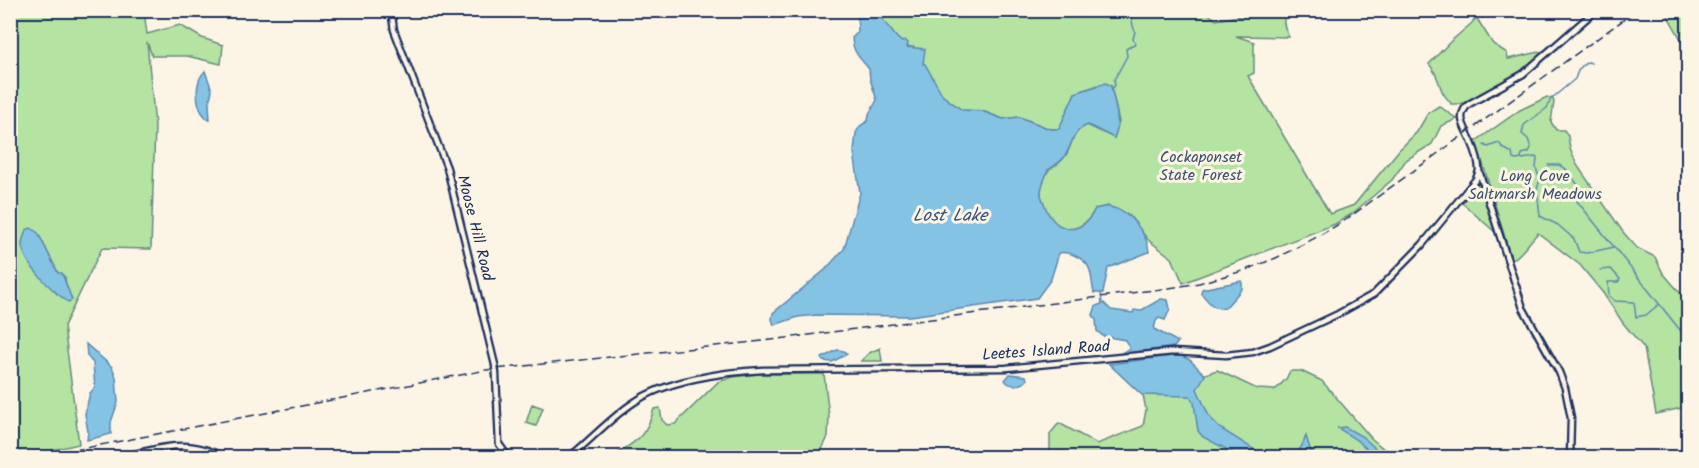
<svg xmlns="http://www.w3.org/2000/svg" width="1699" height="468" font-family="Kalam,sans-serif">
<rect width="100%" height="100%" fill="#fcf5e5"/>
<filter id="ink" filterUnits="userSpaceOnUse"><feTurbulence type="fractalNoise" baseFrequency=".0167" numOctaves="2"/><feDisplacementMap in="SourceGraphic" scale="12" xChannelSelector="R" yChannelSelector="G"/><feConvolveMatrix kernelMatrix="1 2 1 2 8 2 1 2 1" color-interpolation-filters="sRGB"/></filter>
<g filter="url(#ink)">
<!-- green -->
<path fill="#b4e3a2" stroke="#688980" stroke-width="1.5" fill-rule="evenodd" d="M1204,10l12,10c24,-4 46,-9 70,-9 -4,10 -2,16 3,26l-53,-1 18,6v31l-6,3 82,138 24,-9 45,-55 18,-18 11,-19 11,-7 18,13 -16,7 -9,18 -26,16 -14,20 -40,34 -17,10 -152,59 -11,-25 -24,-18 -19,-25 -21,-9 -13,3c-17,35 -51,18 -54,-15 -1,-7 4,-17 7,-23 6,-5 13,-8 18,-16 7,-12 6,-24 21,-30l27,13 5,-16 -8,-36 -10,-2 -26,9 -16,36h-9l-30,-12 -17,2 -21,-8 -20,-1 -19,-14 -29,-49c-13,3 -31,-26 -38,-36z
M11,11h133l3,23 33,-9 22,13 21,7 -2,19 -34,-8h-35l-5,-14 8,84 -4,123 -49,-1 -38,78 15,118 -49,11 -19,1zM38,233l20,40 7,4 1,9 -9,8 -5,-7z
M1665,11h23v92l-3,-1 1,-54z
M1476,17l17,27 14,9 1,6 40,-9 -28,24 -59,30h-10c-2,-4 -7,-8 -9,-13 -4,-10 -5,-18 -13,-27l21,-22 22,-19z
M1547,97l6,2 1,3 -3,20 5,8h8l4,6 2,13 7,16 46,67 14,16 18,9 8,16 25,29v109h-4l-3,-3 -25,6 -12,-66 -21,-25 -20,-30 -23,-28 -42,-32c-8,8 -14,18 -23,25h-4l-35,-117 44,-31z
M1480,180l15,52 -33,-29z
M880,348l2,13h-21l8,-8z
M1217,370l40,19 18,1 11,-11 4,-8h11l21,10 50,58 12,10 26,8h-358l-2,-6v-17l9,-11 38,21 46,-18 3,-16 -3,-15z
M758,374h66l5,42 -1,21 -10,20h-206c24,-16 33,-18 42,-48l6,-1 2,12 5,5 8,-1 43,-42 15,-5z
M532,404l11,4 -7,18 -10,-3z"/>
<!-- water -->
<path fill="#85c3e5" stroke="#5b88af" stroke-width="1.5" d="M857,11h19l21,27 5,4 3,-2 3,3 -1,4 18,2 -2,15h2l18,32 19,14 20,1 21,8 16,-2 31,12h9l16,-36 31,-10 5,3c3,18 11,35 3,52l-26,-13c-17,6 -15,20 -24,32 -4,6 -10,9 -16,13 -2,6 -7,16 -7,22 -1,4 3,10 4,14 10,28 37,31 50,3 4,-1 10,-3 15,-2 20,4 37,26 39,45l-41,16 -5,25h-9c-2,-8 -2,-18 -5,-25 -4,-10 -21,-17 -30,-15l-8,26 -14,19 -127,18 -93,-1 -19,2 -24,8 -2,-6 1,-6 52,-43 19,-21 16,-56 -6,-41 2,-19 4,-7 8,-5 1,-7 8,-14 -7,-21 -1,-10c-9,-11 -16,-16 -17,-31l6,-6z
M205,71l7,19 -3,14 1,16c-15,-8 -17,-37 -5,-49z
M31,228l7,5 20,40h4l10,27 -4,2c-15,-11 -45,-38 -46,-58 0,-4 3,-10 4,-14z
M1242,281v8l-17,19c-12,2 -17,-7 -24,-15l1,-4z
M1161,299l7,1 2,9 -5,11 -6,-2 -3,3 -2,8 24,13 -4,5 -54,7 10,-6 -5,-8 -22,-4 -6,-5 -1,-11 -3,-5 3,-9 8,-3 7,7 22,3 1,-3 6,1z
M86,344l26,23 4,10 2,25 -7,20v12l-24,6 1,-8 -3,-18 5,-21 5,-5 -2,-25 -6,-7z
M837,350l7,1 3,3 -15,8 -9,-1 -1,-3z
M1180,355l10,5 15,15 -8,14 12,27 9,11 48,30h-25l-38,-20 -5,-6 -4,-28 -4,-7 -48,-1 -33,-31z
M1010,374l16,2 1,4c-5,6 -18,7 -22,0z
M1345,427l18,10 22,20h-9l-18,-16 -20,-13z
M1306,436l4,13 6,8h-38c19,-2 21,-2 28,-21z"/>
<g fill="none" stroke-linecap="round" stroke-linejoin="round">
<!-- stream -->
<path stroke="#5b88af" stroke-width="1.5" d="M1112,89l3,-4 -1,-5 13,-24 -1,-7 10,-6 -3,-4 2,-8c-4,-7 -2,-14 -6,-21
M1484,145l4,2 11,-4 4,5 9,5 1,6 3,1 19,-3 2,1 -1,10 4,12 -3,9 3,27 18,9 16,14 5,13 8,1 27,-6 74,93
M1521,158l1,-4 7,-2 2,-4 -3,-9 -6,-5 2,-9 23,-17 4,-9 24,-20c3,-9 4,-12 13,-17l3,1
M1548,165h11l7,4 17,23 -6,9 37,46
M1600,270l11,-1 9,10 -2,3h-10l1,14 6,5 19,1 2,15 10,-2 12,-10
M1101,293l1,11"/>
<defs>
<path id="secondary" d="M391,10l3,20 53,138 48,197
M496,374l3,70 10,14
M117,458c24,-5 53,-15 77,-11 11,1 22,6 32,11
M568,458c22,-17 41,-39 65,-55 33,-23 90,-31 130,-33l243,-2 167,-16 53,3 27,-3 17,-6 68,-32 36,-20 48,-49 54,-66 3,-8
M1570,458l1,-40 -6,-30 -6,-16 -36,-64 -44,-137c0,-9 -3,-19 -7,-28 -5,-14 -18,-26 -3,-39l54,-30 73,-64"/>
</defs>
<!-- secondary casing -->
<use href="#secondary" stroke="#1b2f5e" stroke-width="9"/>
<!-- secondary -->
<use href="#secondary" stroke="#fcf5e5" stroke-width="4.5"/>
<!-- rail -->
<path stroke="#1b2f5e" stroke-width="1.5" stroke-dasharray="9 4.5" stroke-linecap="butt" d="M34,458l452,-88 277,-29 406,-53 30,-5 44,-12 33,-13 41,-21 27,-16 293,-211"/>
<defs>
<path id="secondary-bridge" d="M495,365l1,9"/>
</defs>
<!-- secondary-bridge casing -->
<use href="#secondary-bridge" stroke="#1b2f5e" stroke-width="9" stroke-linecap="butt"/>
<!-- secondary-bridge -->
<use href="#secondary-bridge" stroke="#fcf5e5" stroke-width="4.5"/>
</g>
</g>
<g text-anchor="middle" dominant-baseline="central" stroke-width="6" stroke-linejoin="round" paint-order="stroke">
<!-- park labels -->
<g font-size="16" fill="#3a536c" stroke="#fcf5e5">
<text x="1201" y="157">Cockaponset<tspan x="1201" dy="18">State Forest</tspan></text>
<text x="1535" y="176">Long Cove<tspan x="1535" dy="18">Saltmarsh Meadows</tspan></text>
</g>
<!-- street labels -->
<g font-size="16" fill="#1b2f5e" stroke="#fcf5e5">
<text transform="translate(475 228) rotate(76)">Moose Hill Road</text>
<text transform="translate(1046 351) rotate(-4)">Leetes Island Road</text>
</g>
<!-- water labels -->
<g font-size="18" font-style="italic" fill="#365480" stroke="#fcf5e5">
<text x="950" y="216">Lost Lake</text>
</g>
</g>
<!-- margin -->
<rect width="1699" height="468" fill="none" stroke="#fcf5e5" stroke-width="36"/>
<rect x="18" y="18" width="1663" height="432" fill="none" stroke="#1b2f5e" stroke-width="2" filter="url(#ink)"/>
</svg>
